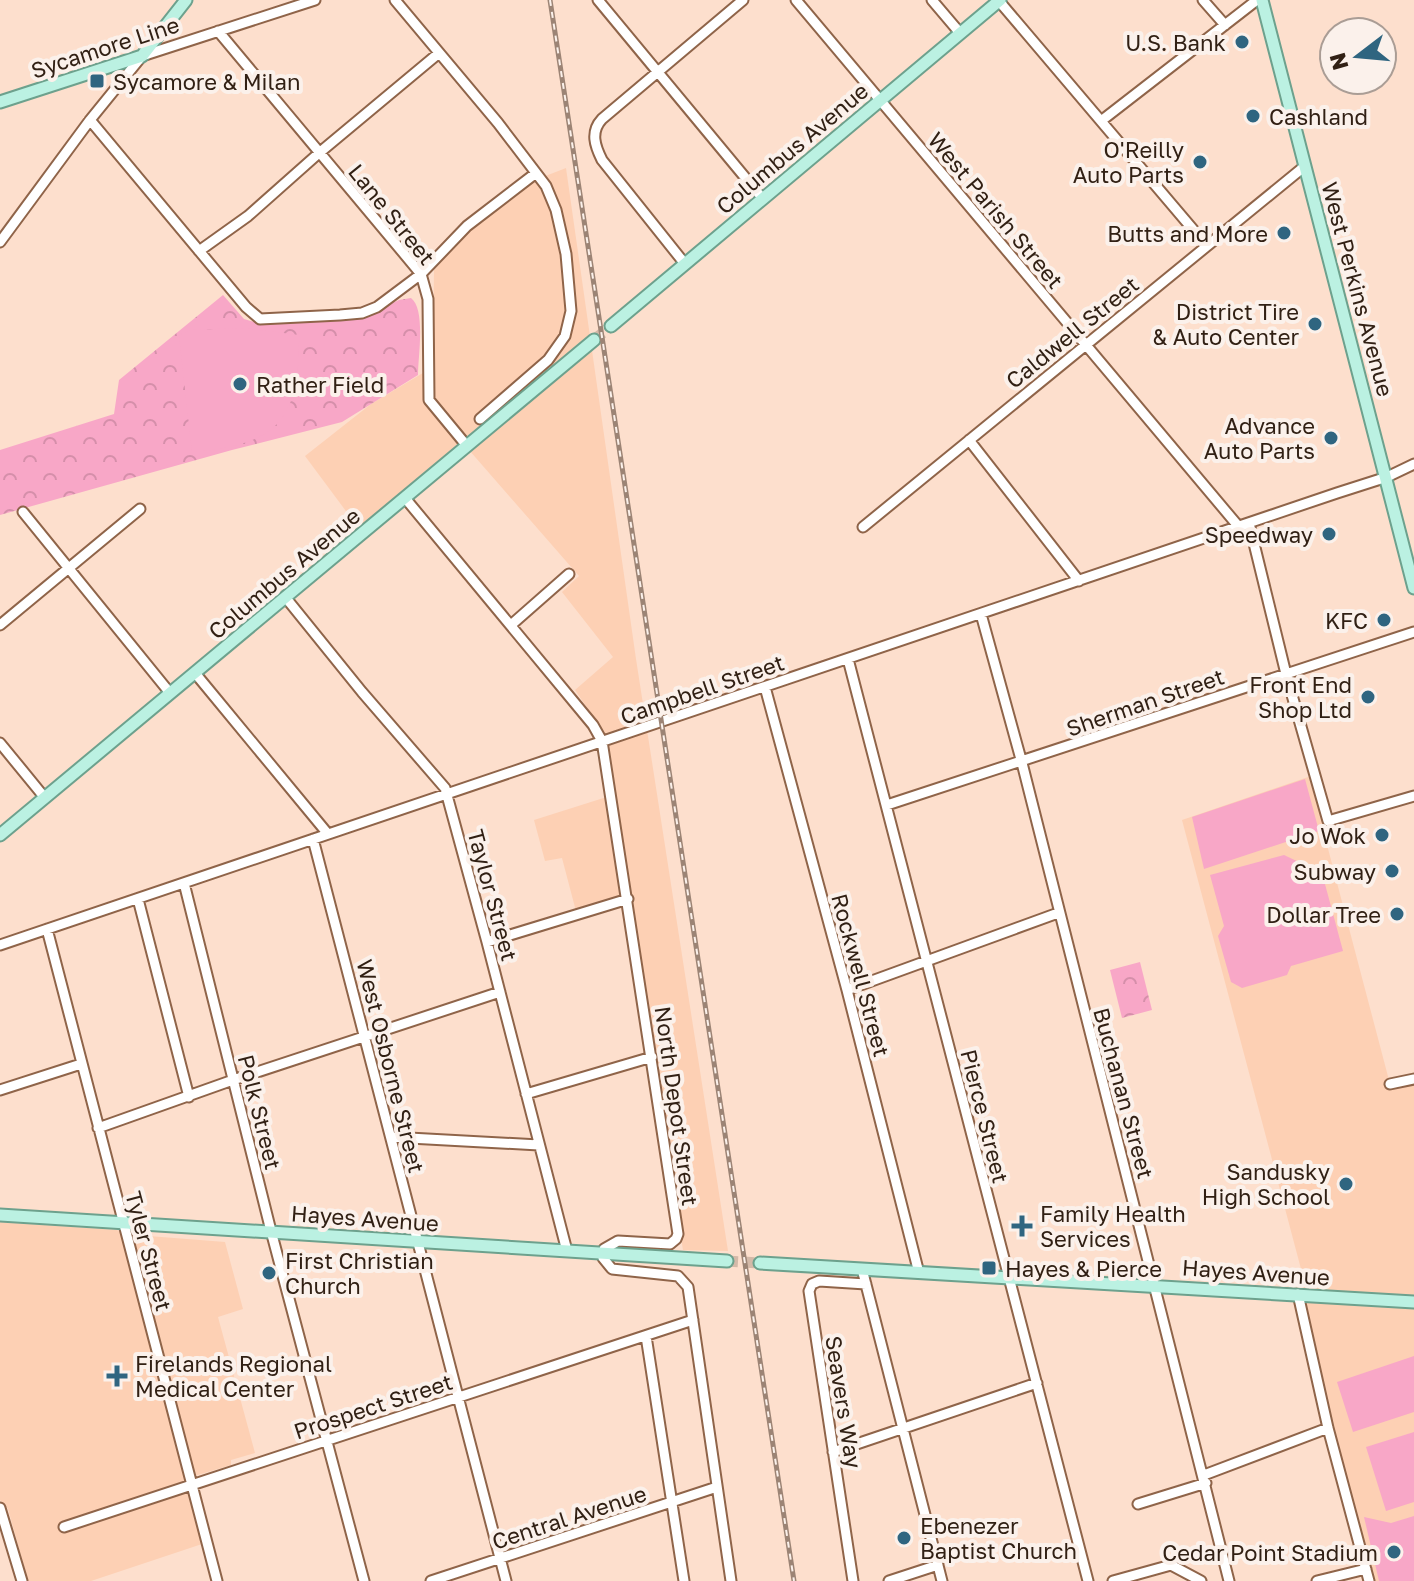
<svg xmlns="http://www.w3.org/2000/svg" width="1414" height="1581" font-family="'Golos Text',sans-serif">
<defs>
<pattern id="park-crowns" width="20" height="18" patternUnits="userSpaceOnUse" patternTransform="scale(2)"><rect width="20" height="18" fill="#f8a7c7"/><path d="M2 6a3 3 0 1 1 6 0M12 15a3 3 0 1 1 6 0" fill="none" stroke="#d58faa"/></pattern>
</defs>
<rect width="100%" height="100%" fill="#fddfcd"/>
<!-- built -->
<path fill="#fdd0b4" d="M566,168l70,491 92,592 -45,-1 -59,-349 -47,14 -15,-57 -17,3 -11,-41 79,-25 -9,-62 -29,-43 38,-33 -51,-65 17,-16 -110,-126 -106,84 -58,-78 66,-52 62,-37 1,-97 27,-34 69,-54z
M1314,775l14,46 -2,20 64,243 24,-5v502h-45l-71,-287 7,-10 -123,-464z
M0,1222l117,8 6,4 102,8 18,67 -25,8 37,136 -24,7v5l-43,13 17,65 -114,38h-63l-20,-72 -8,-9z"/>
<!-- park -->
<path fill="url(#park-crowns)" d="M223,295l21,24 14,4 107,-7 34,-16 12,-2c15,11 7,59 7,77l-76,47 -110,28 -232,65v-65l114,-36 5,-34z
M1140,962l12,48 -30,8 -12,-48z"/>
<!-- garden -->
<path fill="#f8a7c7" d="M244,328l55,7c1,86 -22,110 -107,117l-13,-117 11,-5z
M1305,779l14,52 -115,38 -12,-52z
M1284,855l38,18 21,78 -52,15 -4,9 -45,13 -11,-6 -13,-46 6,-10 -14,-51z
M1414,1356v56l-61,20 -16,-50z
M1414,1432v70l-28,9 -20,-64z
M1414,1516v65h-35l-15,-64 27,6z"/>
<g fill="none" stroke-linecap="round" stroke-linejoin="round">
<!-- major-tunnel -->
<path stroke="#d4b9a8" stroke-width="11" stroke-dasharray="11 5.5" stroke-linecap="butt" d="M594,340l17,-14
M727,1261l33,2"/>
<defs>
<path id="minor" d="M395,0l103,123 48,63 10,24 10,44 5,57 -6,25 -17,24 -68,59
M598,0l165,199
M796,0l443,527
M932,0l28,33
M1203,0l22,25
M999,1l208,245
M218,31l203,243 7,25 1,101 38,46
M90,120l156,187 14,12 80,-4 22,-2 15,-6 44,-33 46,-48 69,-53
M1101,121l156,-121
M0,242l90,-122 52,-64 173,-56
M199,251l49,-35 71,-63 120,-100
M685,264l-83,-104c-7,-14 -12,-28 0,-41l141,-119
M969,440l110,141
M405,498l188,227 9,16 76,493 -2,5 -6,5 -52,-3 -14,8 -1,9 9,11 66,7 10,11 43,294
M23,512l147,181
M1249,523l37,151 42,147 86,-25
M863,527l442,-361
M286,598l76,94 83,96 42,154 80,309
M981,614l41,149 207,818
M0,625l140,-116
M511,625l58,-51
M848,659l240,922
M195,673l133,161
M765,687l82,303 72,283
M0,743l45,55
M887,805l527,-173
M313,839l193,742
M184,883l87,348 93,350
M138,899l51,198
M47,929l170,652
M487,942l141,-43
M0,945l1337,-452 50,-16 27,-13
M847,990l211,-77
M1390,1084l24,-5
M0,1090l81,-26
M526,1094l126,-37
M98,1128l135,-48 267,-88
M391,1137l148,8
M862,1269l80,312
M1298,1294l30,134 41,153
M646,1336l38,245
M833,1452l204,-69
M1204,1475l124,-47
M1138,1504l68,-21
M0,1508l22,73
M64,1527l629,-207
M431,1581l286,-94
M853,1581l-44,-290 3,-7 7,-3 47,3
M889,1581l49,-16
M1113,1581l58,-16 30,16
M1317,1581l49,-12"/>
<path id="major" d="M1262,0l152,588
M0,102l142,-46 44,-56
M611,326l389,-326
M0,835l594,-495
M0,1215l727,46
M760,1263l654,39"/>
</defs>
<!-- minor casing -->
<use href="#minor" stroke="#8f6449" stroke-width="13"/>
<!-- major casing -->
<use href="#major" stroke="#6da18d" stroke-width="15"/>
<!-- minor -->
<use href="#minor" stroke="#fff" stroke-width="9"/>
<!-- major -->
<use href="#major" stroke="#bbf1e2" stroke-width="11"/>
<defs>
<path id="rail" d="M550,0l244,1581"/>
</defs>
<!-- rail casing -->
<use href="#rail" stroke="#9c8475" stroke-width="5"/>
<!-- rail -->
<use href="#rail" stroke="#fbf1eb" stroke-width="2" stroke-dasharray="6" stroke-linecap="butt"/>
</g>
<!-- markers -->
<g fill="#2f6580" stroke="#fbf1eb" stroke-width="3">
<circle cx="1242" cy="42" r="8"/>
<rect x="89" y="73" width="16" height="16" rx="4"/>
<circle cx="1253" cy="116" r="8"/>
<circle cx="1200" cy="162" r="8"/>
<circle cx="1284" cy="233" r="8"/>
<circle cx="1315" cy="324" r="8"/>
<circle cx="240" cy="384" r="8"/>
<circle cx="1331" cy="438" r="8"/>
<circle cx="1329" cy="534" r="8"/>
<circle cx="1384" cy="620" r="8"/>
<circle cx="1368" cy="697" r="8"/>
<circle cx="1382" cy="835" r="8"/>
<circle cx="1392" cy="871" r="8"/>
<circle cx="1397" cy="914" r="8"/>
<circle cx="1346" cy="1184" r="8"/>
<path d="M1018 1214h8v8h8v8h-8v8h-8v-8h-8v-8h8z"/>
<rect x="981" y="1260" width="16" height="16" rx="4"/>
<circle cx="269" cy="1273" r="8"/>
<path d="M113 1364h8v8h8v8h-8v8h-8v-8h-8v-8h8z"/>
<circle cx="904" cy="1538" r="8"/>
<circle cx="1394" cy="1552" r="8"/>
</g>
<g text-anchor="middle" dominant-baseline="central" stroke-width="8" stroke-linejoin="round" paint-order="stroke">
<!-- poi labels -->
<g font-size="22" fill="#312014" stroke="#fbf1eb" text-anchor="end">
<text x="1226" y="42">U.S. Bank</text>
<text x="113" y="81" text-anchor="start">Sycamore &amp; Milan</text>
<text x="1269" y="116" text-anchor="start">Cashland</text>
<text x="1184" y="149">O'Reilly<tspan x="1184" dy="25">Auto Parts</tspan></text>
<text x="1268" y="233">Butts and More</text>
<text x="1299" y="311">District Tire<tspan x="1299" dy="25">&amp; Auto Center</tspan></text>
<text x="256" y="384" text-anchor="start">Rather Field</text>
<text x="1315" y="425">Advance<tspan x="1315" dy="25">Auto Parts</tspan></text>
<text x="1313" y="534">Speedway</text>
<text x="1368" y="620">KFC</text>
<text x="1352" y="684">Front End<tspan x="1352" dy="25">Shop Ltd</tspan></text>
<text x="1366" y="835">Jo Wok</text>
<text x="1376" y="871">Subway</text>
<text x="1381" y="914">Dollar Tree</text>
<text x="1330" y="1171">Sandusky<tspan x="1330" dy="25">High School</tspan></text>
<text x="1040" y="1213" text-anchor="start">Family Health<tspan x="1040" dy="25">Services</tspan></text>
<text x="285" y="1260" text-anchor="start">First Christian<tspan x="285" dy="25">Church</tspan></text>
<text x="1005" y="1268" text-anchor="start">Hayes &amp; Pierce</text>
<text x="135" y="1363" text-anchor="start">Firelands Regional<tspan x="135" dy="25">Medical Center</tspan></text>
<text x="920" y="1525" text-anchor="start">Ebenezer<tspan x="920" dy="25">Baptist Church</tspan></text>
<text x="1378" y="1552">Cedar Point Stadium</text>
</g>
<!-- street labels -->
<g font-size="22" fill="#312014" stroke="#fbf1eb">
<text transform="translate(105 47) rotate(-18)">Sycamore Line</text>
<text transform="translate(792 148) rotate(-40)">Columbus Avenue</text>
<text transform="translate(996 210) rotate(50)">West Parish Street</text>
<text transform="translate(392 214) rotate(51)">Lane Street</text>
<text transform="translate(1358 289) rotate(75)">West Perkins Avenue</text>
<text transform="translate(1072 332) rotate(-39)">Caldwell Street</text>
<text transform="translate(284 573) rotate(-40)">Columbus Avenue</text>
<text transform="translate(702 689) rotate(-19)">Campbell Street</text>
<text transform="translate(1145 702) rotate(-19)">Sherman Street</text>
<text transform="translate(493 895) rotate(75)">Taylor Street</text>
<text transform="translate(861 975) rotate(75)">Rockwell Street</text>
<text transform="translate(391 1066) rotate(76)">West Osborne Street</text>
<text transform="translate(1124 1093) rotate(75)">Buchanan Street</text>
<text transform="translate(677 1106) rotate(82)">North Depot Street</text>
<text transform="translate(260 1112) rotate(76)">Polk Street</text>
<text transform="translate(985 1116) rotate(76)">Pierce Street</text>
<text transform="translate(365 1218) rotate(4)">Hayes Avenue</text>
<text transform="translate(149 1251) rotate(75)">Tyler Street</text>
<text transform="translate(1256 1272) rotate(4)">Hayes Avenue</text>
<text transform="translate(844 1402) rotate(81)">Seavers Way</text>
<text transform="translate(373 1406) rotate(-18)">Prospect Street</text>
<text transform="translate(569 1517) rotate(-18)">Central Avenue</text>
</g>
</g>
<!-- north arrow -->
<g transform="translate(1358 56) rotate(254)"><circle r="38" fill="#fbf1eb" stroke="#aa9d95" stroke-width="2"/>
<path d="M0-6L14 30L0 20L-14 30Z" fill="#2f6580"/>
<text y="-12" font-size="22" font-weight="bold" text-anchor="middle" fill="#312014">N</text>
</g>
</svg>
